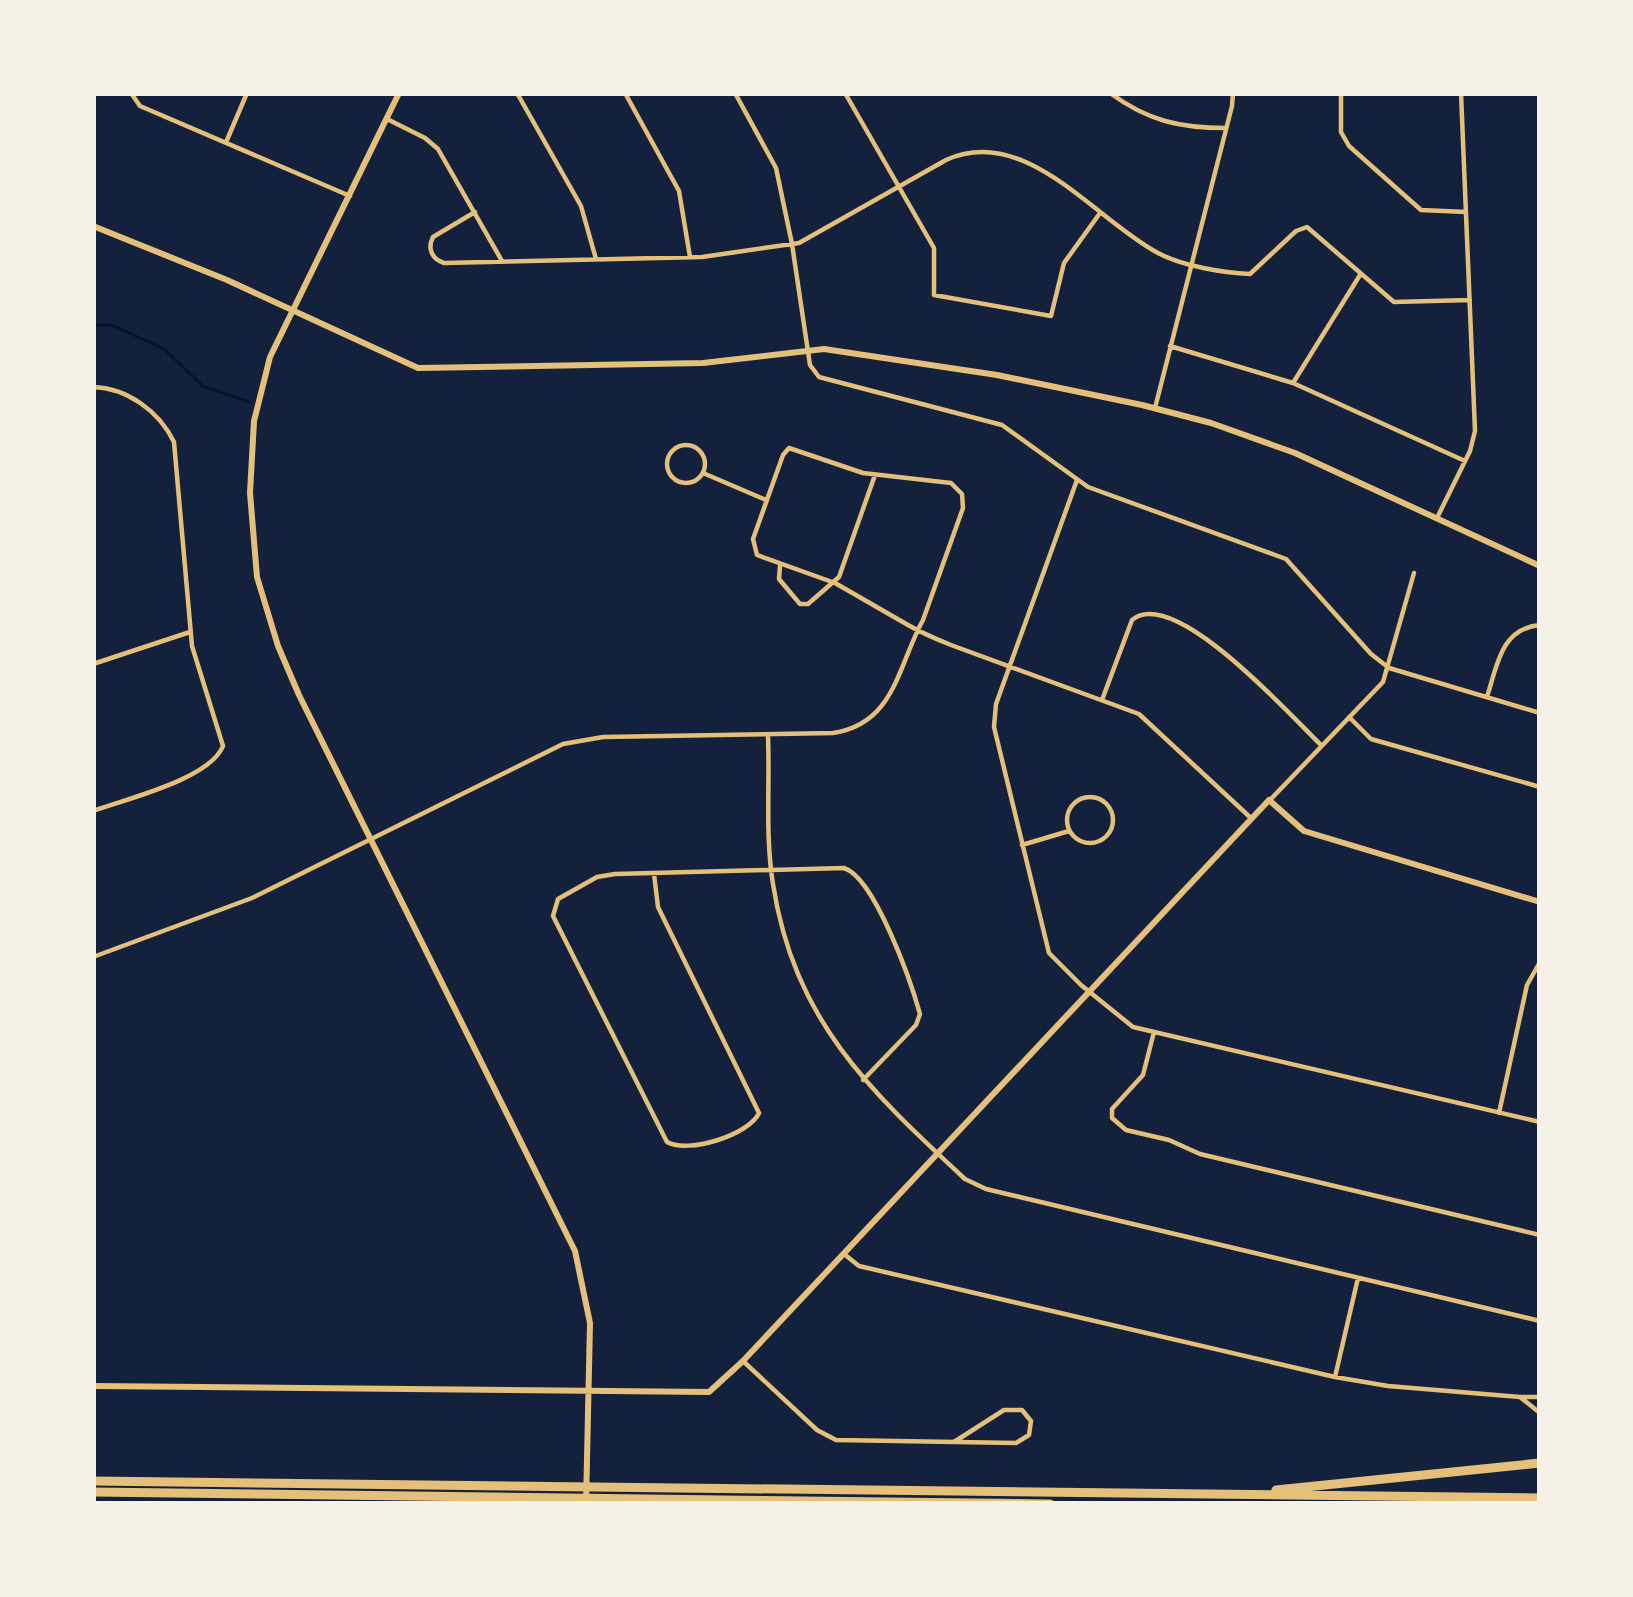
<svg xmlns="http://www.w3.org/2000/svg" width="1633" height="1597" font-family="'Asap Condensed',sans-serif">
<rect width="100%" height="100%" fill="#14213d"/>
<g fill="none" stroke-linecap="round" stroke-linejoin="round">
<!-- stream -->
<path stroke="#0b132b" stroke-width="3" d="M93,325h19l52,24 39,37 46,16"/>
<!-- minor -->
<path stroke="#e5c07b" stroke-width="4.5" d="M131,93l9,13 210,90
M517,93l64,113 15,53
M625,93l54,98 11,66
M735,93l41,75 16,76 18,121 9,12 183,48 86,62 198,72 85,95 18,14 151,45
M845,93l89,155v47l117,21 13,-53 36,-50
M1110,93c38,28 70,35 116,35
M1341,93v39l8,14 72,64 45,2
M387,119l38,19 13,11 64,112
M227,140l20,-47
M475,212l-42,25c-6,12 -1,22 11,26l258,-6 97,-14 147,-83c80,-36 148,59 212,93 24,13 66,20 92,21l46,-43 11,-4 87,75 76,-2
M1170,346l123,37 172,78
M1293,383l67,-108
M93,387c34,1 66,24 81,55l18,204 31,100c-13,33 -97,53 -130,65
M1155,408l77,-302 1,-13
M667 464a19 19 0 1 1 38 0a19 19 0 1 1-38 0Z
M703,473l63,27
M1077,480l-81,224 -2,23 55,226 32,32 52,42 407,95
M1437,518l33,-67 5,-20 -14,-338
M780,566l-1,13 21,25h8l31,-27 36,-102
M93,664l97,-32
M1487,697c10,-31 14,-69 53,-72
M1102,700l30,-80c42,-35 158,95 189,125
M1349,717l22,22 169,48
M768,736c2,48 -3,100 5,148 21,136 96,206 192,295l21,10 554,132
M1067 820a23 23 0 1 1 46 0a23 23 0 1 1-46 0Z
M1271,799l112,-117 31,-109
M1022,845l47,-14
M654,874l4,33 101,206c-10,22 -71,41 -92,29l-114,-226 5,-17 39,-22 18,-3 229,-6c31,10 67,114 76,146l-4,11 -53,55
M93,957l159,-59 311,-154 40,-7 230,-4c62,-9 65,-68 90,-113l40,-112 -1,-14 -11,-11 -88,-10 -74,-25 -6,7 -30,84 4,16 78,28 73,42c14,8 28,14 43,20l188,69 113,105
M1154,1032l-11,43 -31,34v9l14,12 43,10 31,14 340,81
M1499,1113l28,-128 13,-23
M844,1254l15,12 476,111 53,9 132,11
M743,1361l74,69 19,10 180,3 13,-8 2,-14 -9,-11h-18l-50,32
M1335,1377l23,-99
M1540,1397h-20l20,16"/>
<!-- tertiary -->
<path stroke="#e5c07b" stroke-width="6" d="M399,93l-129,264 -16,64 -4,72 7,84 21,69 21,49 276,556 15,72 -4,181
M93,226l134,54 191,88 285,-5 121,-14 173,26 145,30 69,18 84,30 245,113
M93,1386l616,6 34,-31 526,-561 35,31 236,71"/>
<!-- motorway -->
<path stroke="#e5c07b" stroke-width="9" d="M93,1481l1447,17
M1276,1490l264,-27
M93,1492l957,12"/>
</g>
<!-- border -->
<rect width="1633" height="1597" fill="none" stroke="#f6f1e7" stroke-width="192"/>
</svg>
